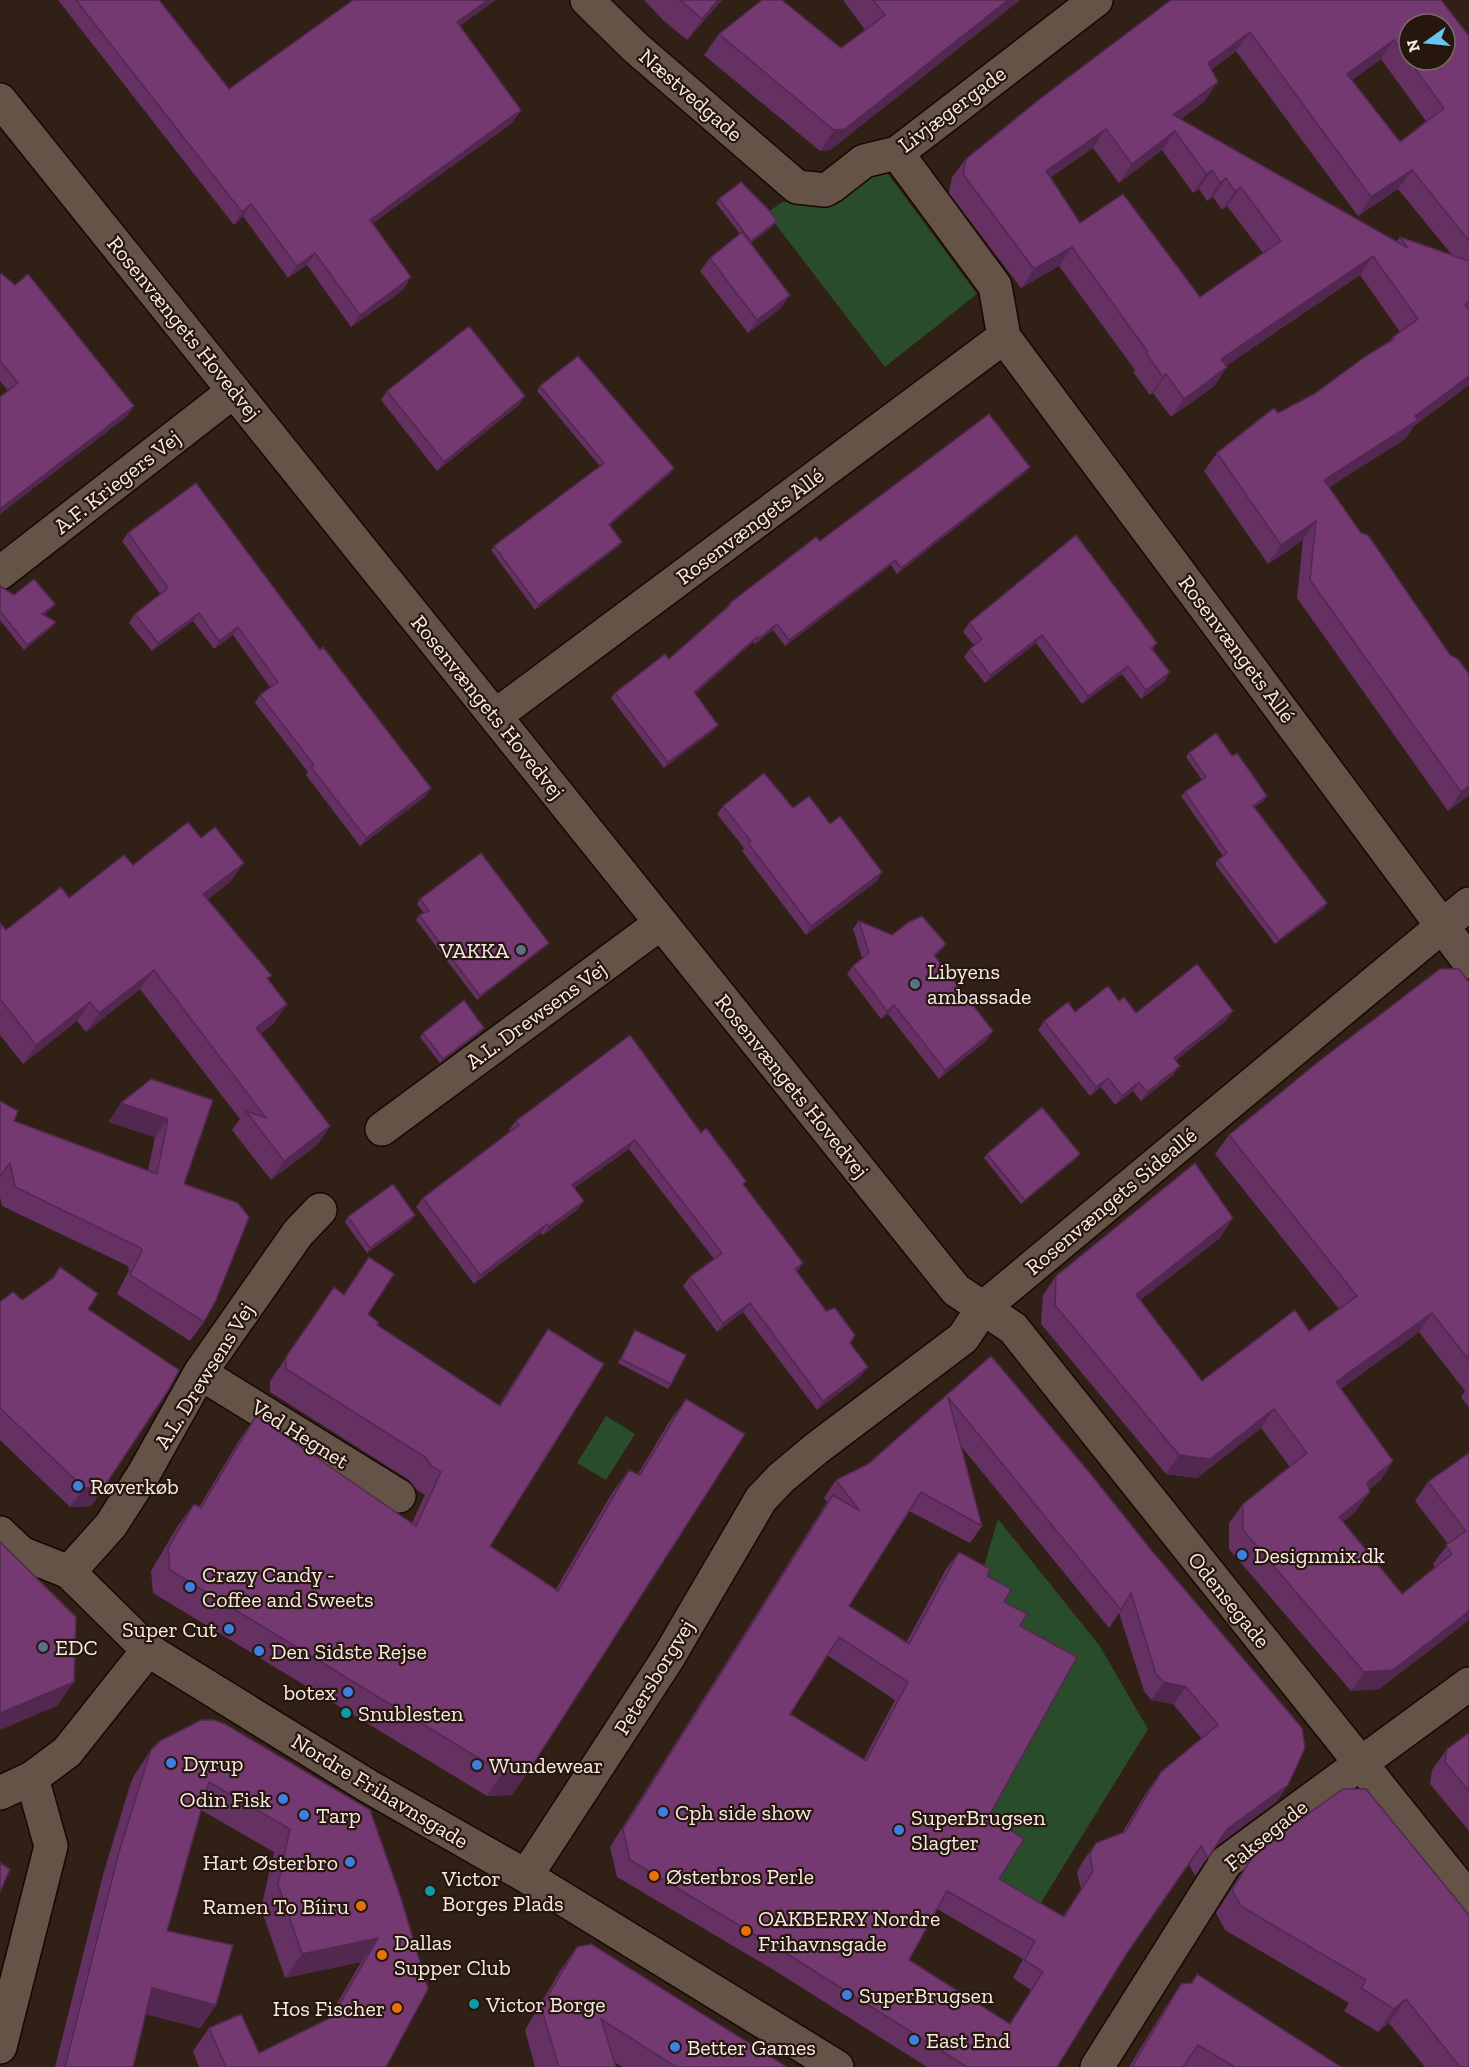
<svg xmlns="http://www.w3.org/2000/svg" width="1469" height="2067" font-family="'Zilla Slab',serif">
<rect width="100%" height="100%" fill="#302016"/>
<!-- green -->
<path fill="#294d2b" d="M885,170l92,124 -92,73 -118,-154 15,-11 47,1 38,-31z
M606,1416l29,18 -29,46 -29,-17z
M998,1519l101,126 49,84 -119,193 -77,-45 26,-290z"/>
<g fill="none" stroke-linecap="round" stroke-linejoin="round">
<defs>
<path id="minor" d="M587,0l48,47 162,140 28,3 7,-4 32,-25 33,-8 199,-153
M0,100l956,1190 57,38 456,571
M897,153l98,133 9,51
M0,573l234,-182
M495,716l509,-379 465,625
M382,1129l279,-206
M200,1373l199,123
M69,1572l42,-47 32,-50 57,-102 98,-140 22,-23
M526,1876l142,-218 93,-159 20,-21 36,-30 146,-110 20,-30 486,-404
M0,2047l51,-201 -19,-68
M1097,2067l129,-205 243,-178"/>
<path id="tertiary" d="M0,1533l21,20 48,19 79,78 220,136 158,90 311,191
M0,1793l32,-15 35,-26 81,-102"/>
</defs>
<!-- minor casing -->
<use href="#minor" stroke="#170902" stroke-width="36"/>
<!-- tertiary casing -->
<use href="#tertiary" stroke="#170902" stroke-width="36"/>
<!-- minor -->
<use href="#minor" stroke="#665348" stroke-width="33"/>
<!-- tertiary -->
<use href="#tertiary" stroke="#665348" stroke-width="33"/>
</g>
<!-- wall -->
<path fill="#653162" fill-rule="evenodd" d="M58,0h101l70,89 231,-63 61,84 -9,13 -139,100 38,54 -8,13 -52,37 -44,-62 -19,13 -45,-62 -9,9z
M644,0h78l-35,40 -24,-20z
M843,0h177l-190,150 -10,1 -116,-96 15,-21 122,14 24,-18z
M1171,0l298,36v349l-55,41 -9,13 -76,48 140,308 -21,16 -151,-213 6,-58 -35,24 -64,-93 13,-18 61,-40 36,-19 75,-52 4,-5 7,-5 -40,-57 -134,91 1,1 -13,19 -43,31 -18,-24 -3,2 -17,-23 2,-2 -76,-104 -38,22 -72,-95 3,-16 14,-18zM1236,51l122,165 40,-27 54,66 -52,-18 -3,5 -216,-123 24,-18 6,-31zM1381,59l45,62 -26,21 -48,-62zM1093,148l26,35 43,-33 31,43 6,-4 8,12 6,-4 9,13 5,-4 36,47 -63,44 -120,-74 -29,-46z
M719,199l58,22 -4,5 -22,17 30,65 -33,25 -48,-62 10,-13 30,-24 -24,-31z
M0,274l134,132 -8,11 -126,97v-117l8,-6 -8,-10z
M540,386l131,87 -61,52 12,17 -3,4 -84,64 -44,-60 3,-4 106,-80 -63,-75z
M387,391l132,14 -82,66 -56,-71z
M1030,467l-4,5 -129,102 -6,-9 -106,81 -12,-16 -18,14 -2,-2 -58,52 19,36 -50,38 -53,-70 4,-5 54,-34 57,-51 4,-5 90,-62z
M196,483l230,313 -66,50 -54,-71 2,-3 -53,-69 5,-8 10,-8 -37,-52 -19,14 -21,-28 -41,30 -23,-28 6,-9 25,-20 -38,-53 6,-8z
M0,586l14,9 41,9 -3,4 -8,7 12,7 -4,5 -28,23 -24,-30z
M969,623l188,20 -4,6 12,32 -24,18 -19,-25 -40,30 -46,-61 -51,40 -21,-26 6,-8 4,-4 -11,-13z
M1189,753l75,48 -9,6 72,96 -3,5 -49,36 -60,-80 3,-4 5,-4 -42,-60 4,-4 17,-12 -16,-23z
M723,806l70,2 37,16 52,48 -5,9 -71,54 -64,-84 2,-3 -27,-34z
M133,865l97,17 -23,18 80,104 -13,19 -14,11 70,92 -13,19 -46,35 -39,-50 8,-11 -100,-130 -54,43 -9,-11 -54,43 -23,-29v-112l6,7z
M420,899l129,44 -4,4 -68,53 -61,-80 3,-5 5,-2 -7,-9z
M859,921l33,14 54,9 -6,8 -5,4 58,75 -6,9 -48,39 -51,-65 -7,5 -34,-45 6,-8 9,-8 -9,-29z
M1469,982v426l-8,-11 4,-6 -46,-59 -78,57 52,72 -13,20 -11,8 -13,22 -13,11 59,72 33,-26 -2,-4 15,-20 -33,-43 13,-19 41,-29v167l-90,69 -28,2 -122,-142v-26l14,-19 47,-37 -29,-39 -64,50 -31,-4 -125,-150 2,-29 13,-19 164,-38 -80,62 62,81 107,-50 30,-22 -124,-155 14,-19z
M1075,1012l61,1 91,7 -52,41 5,5 -7,9 -32,26 -8,-10 -18,14 -14,-18 -11,9 -52,-66 6,-9z
M481,1032l-41,31 -20,-26 3,-4z
M213,1100l-29,84 20,138 -14,19 -73,-47 12,-24 -1,-4 -126,-60 -2,-9v-96l14,20 134,50 7,-34 -47,-15z
M516,1121l185,12 43,52 59,78 -6,9 53,71 11,33 -44,34 -74,-98 -26,20 -34,-46 7,-9 24,-18 -85,-110 -55,39 3,22 -34,25 -2,-2 -67,51 -58,-77 7,-9 88,-66 -2,-2z
M987,1154l90,4 -56,46 -37,-46z
M348,1217l64,3 -45,33 -22,-31z
M369,1257l-1,57 9,11 122,80 33,-52 16,-24 -58,217 66,43 56,-96 17,-23 9,4 31,-52 17,-23 -174,396 -25,1 -334,-203 -2,-22 26,-44 17,-23 5,3 41,-68 16,-23 156,107 13,-28 -9,-6 -7,-9 -139,-88v-11l48,-70 25,-16z
M22,1300l66,9 16,178 -13,19 -21,1 -70,-67v-138z
M635,1330l36,54 -3,5 -50,-26z
M991,1356l297,429 -12,17 -61,45 -20,29 -6,-12 -62,89 -70,114h-130l-150,-95 -160,-95 -7,-30 217,-345 -3,-4 12,-18 32,-16zM961,1446l148,182 10,-15 25,78 7,9 22,4 29,35 -41,33 -13,18 -26,43 -26,10 -13,18 -6,11 4,17 -18,27 -64,-37 -10,-63 31,-190 -33,-50 -28,-24 -13,17 -40,74 -57,-37 60,-95 61,32 12,-17zM827,1655l68,45 -31,59 -74,-45zM937,1909l86,50 -10,19 18,12 -21,34 -101,-64z
M1469,1733v98l-39,-47 2,-14 15,-21z
M151,1750l219,60 16,257h-187l-6,-16 16,-23 50,25 69,-34 33,-57 -76,16 -24,-70 13,-56 -73,-42 -34,121 49,74 -16,23 -55,-14 -12,53h-78l48,-192 27,-90 5,-11z
M1343,1789l126,278h-44l-36,-44 -11,9 -34,-21 5,-8 -124,-73 -9,-17 24,-38 16,-24z
M577,1947l210,120h-164l-9,-5 2,5h-81l-10,-37 35,-59z
M1197,1974l144,93h-212l36,-59 16,-24 10,-1z"/>
<!-- shaded-wall -->
<path fill="#522850" d="M488,0h8l-47,34 8,-12z
M718,0h4l-35,40 15,-21z
M1008,0h12l-190,150 -10,1 14,-21z
M1250,32l-14,19 -42,31 14,-19z
M1394,40l-13,19 -47,34 13,-19z
M1218,82l-13,19 -45,33 13,-19z
M521,110l-9,13 -151,109 9,-12z
M1106,129l-13,19 -60,42 13,-19z
M1175,131l-13,19 -43,33 13,-19z
M1212,170l-13,19 -6,4 13,-19z
M1412,170l-14,19 -40,27 13,-19z
M1226,178l-13,19 -6,4 13,-18z
M1241,187l-14,19 -5,4 13,-19z
M251,204l-8,12 -9,9 8,-13z
M777,221l-4,5 -25,19 3,-4z
M1072,247l-13,19 -38,22 13,-19z
M315,253l-8,12 -19,13 9,-12z
M1373,256l-13,19 -152,103 13,-19z
M411,277l-8,13 -52,37 9,-12z
M790,295l-9,13 -33,25 9,-13z
M1227,367l-13,19 -43,31 13,-18z
M1166,374l-13,19 -3,2 13,-18z
M1469,376v9l-55,41 -9,13 -94,60 13,-19 91,-64z
M525,396l-6,9 -82,66 7,-9z
M134,406l-8,11 -126,97v-5z
M1030,467l-4,5 -129,102 4,-6z
M674,468l-3,5 -65,55 3,-4z
M1316,521l-13,19 -35,24 13,-19z
M622,542l-3,4 -84,64 3,-5z
M895,560l-4,5 -106,81 4,-6z
M55,604l-3,4 -13,10 3,-4z
M199,613l-6,8 -41,30 6,-8z
M56,622l-4,5 -28,23 3,-5z
M777,624l-4,6 -18,14 3,-5z
M238,627l-5,8 -19,14 5,-8z
M1042,635l-6,8 -51,40 5,-8z
M757,637l-4,5 -63,56 4,-6z
M1128,666l-6,8 -40,30 6,-8z
M1170,672l-5,9 -24,18 5,-9z
M718,725l-4,5 -50,38 4,-6z
M1469,786v9l-21,16 13,-19z
M431,788l-5,8 -66,50 6,-8z
M1267,796l-3,5 -14,9 3,-4z
M244,863l-14,19 -40,31 13,-19z
M882,872l-5,9 -71,54 5,-9z
M1327,903l-3,5 -49,36 4,-4z
M549,943l-4,4 -68,53 3,-4z
M946,944l-6,8 -12,11 6,-8z
M154,970l-14,19 -54,43 13,-19z
M90,1002l-13,19 -54,43 13,-19z
M287,1004l-13,19 -32,24 14,-19z
M894,1005l-6,9 -7,5 6,-8z
M1233,1011l-6,9 -60,47 7,-9z
M484,1028l-3,4 -41,31 3,-4z
M993,1031l-6,9 -48,39 6,-9z
M1180,1066l-7,9 -32,26 6,-9z
M1108,1078l-7,9 -11,9 6,-9z
M1139,1082l-6,9 -18,14 7,-9z
M121,1103l47,16 -13,18 -47,-15z
M330,1126l-13,19 -46,35 13,-19z
M635,1140l-6,9 -63,45 6,-9z
M1080,1154l-3,4 -56,46 4,-4z
M584,1201l-7,9 -34,25 6,-9z
M415,1215l-3,5 -45,33 3,-5z
M1233,1218l-13,20 -97,76 13,-19z
M547,1224l-6,9 -67,51 6,-9z
M803,1263l-7,9 -1,-3z
M750,1303l-7,9 -26,20 6,-9z
M1432,1313l-13,19 -96,70 13,-20z
M868,1367l-7,9 -44,34 6,-9z
M1274,1409l-13,19 -64,50 -31,-4 13,-19z
M1393,1461l-13,20 -27,21 14,-19z
M104,1487l-13,19 -21,1 14,-19z
M1370,1492l-14,19 -30,25 13,-19z
M1469,1611v9l-90,69 -28,2 13,-19z
M74,1682l-17,24 -57,24v-17z
M1164,1682l22,5 -13,17 -22,-4z
M528,1772l-16,23 -25,1 16,-23z
M1288,1785l-12,17 -61,45 12,-18z
M378,1938l-17,24 -76,16 17,-24z
M152,1988l64,17 -16,23 -65,-17z
M1406,1999l-17,24 -11,9 16,-23z"/>
<!-- building -->
<path fill="#753972" stroke="#522850" stroke-width="1.5" fill-rule="evenodd" d="M76,0h83l70,89 124,-89h135l-31,22 64,88 -151,110 41,57 -51,38 -45,-62 -18,13 -46,-62 -9,8z
M680,0h38l-16,19z
M762,0h20l59,48 44,-33 -12,-15h135l-163,129 -11,1 -115,-96z
M1171,0h270l28,36v205l-57,-71 -41,27 -121,-165 -42,31 10,19 -45,33 235,133 -8,-11 69,24v41l-4,3 4,5v66l-54,40 3,4 -94,60 37,53 7,2 82,120 8,4 11,15v112l-8,6 -151,-212 6,-59 -35,24 -64,-92 57,-45 4,5 36,-19 52,-38 28,-17 -1,-2 25,-18 -45,-63 -152,103 6,8 -43,32 -18,-25 -3,3 -17,-24 2,-1 -76,-105 -38,22 -71,-95 3,-15 75,-61zM1409,24h36v36h-36zM1394,40l50,68 -44,34 -53,-68zM1106,129l26,35 43,-33 31,43 6,-4 8,13 6,-5 9,13 6,-4 40,54 -81,56 -77,-103 -43,29 -34,-52z
M741,182l26,26 10,13 -26,20 -32,-42z
M742,232l48,63 -33,25 -47,-62z
M0,274h2l13,11 13,-11 106,132 -134,103v-112l18,-14 -18,-22z
M469,326l56,70 -81,66 -57,-71z
M578,356l96,112 -65,56 13,18 -84,63 -44,-59 110,-83 -64,-77z
M989,414l41,53 -129,101 -6,-8 -106,80 -12,-16 -19,15 -1,-2 -63,55 24,33 -50,37 -53,-69 50,-39 4,5 62,-55 -1,-1 86,-66 4,4z
M196,483l124,167 3,-3 108,141 -65,50 -55,-71 3,-2 -54,-70 18,-13 -40,-55 -19,14 -20,-28 -41,30 -23,-29 33,-26 -40,-55z
M1076,535l81,108 -6,5 19,24 -24,18 -18,-24 -40,30 -46,-61 -52,40 -20,-26 12,-10 -13,-16z
M34,579l21,25 -13,10 14,8 -29,23 -27,-34v-25l14,9z
M1216,733l16,23 5,-3 30,43 -14,10 74,97 -48,37 -61,-80 9,-7 -42,-61 21,-15 -17,-24z
M764,773l29,35 16,-12 21,28 10,-8 42,56 -71,54 -63,-83 3,-2 -28,-35z
M188,822l13,16 14,-11 29,36 -41,31 69,82 -5,2 20,26 -31,24 74,98 -46,35 -38,-50 20,7 -112,-148 -55,43 -9,-11 -54,43 -36,-46v-76l6,7 55,-43 8,11 55,-43 9,10z
M481,853l68,90 -69,53 -61,-81 10,-4 -9,-12z
M922,916l24,28 -12,11 59,76 -48,39 -51,-65 -7,6 -34,-45 16,-13 -10,-32 33,14 17,-13z
M1197,964l36,47 -59,47 6,8 -33,26 -8,-10 -17,14 -14,-18 -12,9 -52,-66 24,-19 7,10 33,-26 11,15 5,-4 12,16z
M1440,969h19l10,13v378l-37,-47 -96,69 57,79 -26,22 3,9 -31,25 63,77 50,-40 -6,-9 20,-14 -38,-49 41,-29v158l-76,59 -29,2 -121,-142v-26l64,-51 -33,-44 -64,50 -31,-4 -124,-150 1,-29 139,-113 38,55 -97,77 66,86 93,-71 14,21 48,-35 -128,-161 89,-73z
M464,1000l20,28 -41,31 -20,-26z
M630,1035l71,98 5,-5 40,53 -3,3 60,79 -8,6 31,42 9,-3 20,27 -5,8 18,24 -45,34 -73,-98 -27,20 -33,-46 32,-24 -87,-113 -63,45 12,16 -35,25 -2,-2 -67,51 -57,-77 96,-73 -3,-4z
M151,1079l62,21 -29,84 54,19 11,14 -33,83 -12,22 -74,-47 12,-24 -1,-3 -126,-61 -5,-24 -10,13v-75l18,10 -4,10 143,53 11,-55 -47,-16z
M1042,1107l38,47 -55,46 -38,-46z
M393,1184l22,31 -45,33 -22,-31z
M369,1257l25,17 -26,40 11,9 -2,2 123,81 48,-77 56,35 -114,182 68,45 71,-121 11,5 46,-76 59,35 -217,338 -25,1 -333,-203 -2,-22 26,-44 7,4 55,-92 160,110 25,-54 -9,-6 -7,-9 -139,-88v-12l48,-70 10,8z
M60,1267l38,27 -10,15 91,61 -10,19 -65,98 -20,1 -84,-80v-106l13,-10 9,8 31,-22z
M635,1330l51,25 -15,29 -50,-25z
M991,1356l98,116 63,79 150,177 3,20 -17,37 -61,44 -19,29 -7,-12 -74,107 -70,114h-90l-178,-112 -159,-95 -7,-31 210,-334 27,16 -24,-31 32,-16zM948,1397l173,213 10,-17 25,81 8,8 22,5 32,38 -57,47 -36,60 -29,11 -6,11 3,17 -29,46 -65,-38 25,-40 -35,-23 88,-159 -57,-31 7,-12 -23,-12 7,-13 -24,-13 3,-7 -31,-17 -50,92 -60,-38 72,-114 61,34zM839,1637l69,45 -42,79 -76,-47zM947,1891l88,50 -10,19 18,12 -33,52 -101,-64z
M0,1542l76,75 -2,65 -74,31z
M201,1720h13l11,4 145,86 31,88 27,91 -42,78h-160l-17,-39 32,-14 18,39 73,-36 46,-79 -76,16 -24,-70 12,-55 -81,-47 -42,149 66,14 -17,60 -64,-17 -19,79h-68l54,-215 28,-90 4,-12 9,-9z
M1469,1733v58l-24,-29 2,-13z
M1343,1789h23l103,126v152h-9l-54,-68 -12,10 -33,-21 5,-8 -125,-74 -9,-16 24,-39z
M0,1863l10,6 -10,23z
M591,1944l196,123h-111l-75,-48 15,48h-57l-18,-60 36,-60z
M1197,1974l144,93h-106l-37,-22 -15,22h-51l49,-83 11,-1z"/>
<!-- markers -->
<g fill="#5c6f8a" stroke="#26160d" stroke-width="2">
<circle cx="521" cy="950" r="6"/>
<circle cx="915" cy="984" r="6"/>
<circle cx="43" cy="1647" r="6"/>
</g>
<g fill="#3f7fe0" stroke="#26160d" stroke-width="2">
<circle cx="78" cy="1486" r="6"/>
<circle cx="1242" cy="1555" r="6"/>
<circle cx="190" cy="1587" r="6"/>
<circle cx="229" cy="1629" r="6"/>
<circle cx="259" cy="1651" r="6"/>
<circle cx="348" cy="1692" r="6"/>
<circle cx="171" cy="1763" r="6"/>
<circle cx="477" cy="1765" r="6"/>
<circle cx="283" cy="1799" r="6"/>
<circle cx="663" cy="1812" r="6"/>
<circle cx="304" cy="1815" r="6"/>
<circle cx="899" cy="1830" r="6"/>
<circle cx="350" cy="1862" r="6"/>
<circle cx="847" cy="1995" r="6"/>
<circle cx="914" cy="2040" r="6"/>
<circle cx="675" cy="2047" r="6"/>
</g>
<g fill="#0f9aa8" stroke="#26160d" stroke-width="2">
<circle cx="346" cy="1713" r="6"/>
<circle cx="430" cy="1891" r="6"/>
<circle cx="474" cy="2004" r="6"/>
</g>
<g fill="#e8710a" stroke="#26160d" stroke-width="2">
<circle cx="654" cy="1876" r="6"/>
<circle cx="361" cy="1906" r="6"/>
<circle cx="746" cy="1931" r="6"/>
<circle cx="382" cy="1955" r="6"/>
<circle cx="397" cy="2008" r="6"/>
</g>
<g text-anchor="middle" dominant-baseline="central" stroke-width="4.5" stroke-linejoin="round" paint-order="stroke">
<!-- street labels -->
<g font-size="22" fill="#f7ebe5" stroke="#26160d">
<text transform="translate(691 95) rotate(41)">Næstvedgade</text>
<text transform="translate(952 109) rotate(-37)">Livjægergade</text>
<text transform="translate(184 328) rotate(51)">Rosenvængets Hovedvej</text>
<text transform="translate(117 482) rotate(-38)">A.F. Kriegers Vej</text>
<text transform="translate(750 526) rotate(-37)">Rosenvængets Allé</text>
<text transform="translate(1237 649) rotate(53)">Rosenvængets Allé</text>
<text transform="translate(488 707) rotate(51)">Rosenvængets Hovedvej</text>
<text transform="translate(536 1015) rotate(-36)">A.L. Drewsens Vej</text>
<text transform="translate(792 1086) rotate(51)">Rosenvængets Hovedvej</text>
<text transform="translate(1111 1201) rotate(-40)">Rosenvængets Sideallé</text>
<text transform="translate(204 1376) rotate(-58)">A.L. Drewsens Vej</text>
<text transform="translate(300 1434) rotate(32)">Ved Hegnet</text>
<text transform="translate(1229 1600) rotate(51)">Odensegade</text>
<text transform="translate(654 1677) rotate(-58)">Petersborgvej</text>
<text transform="translate(380 1791) rotate(31)">Nordre Frihavnsgade</text>
<text transform="translate(1266 1835) rotate(-39)">Faksegade</text>
</g>
<!-- poi labels -->
<g font-size="22" fill="#f7ebe5" stroke="#26160d" text-anchor="start">
<text x="509" y="950" text-anchor="end">VAKKA</text>
<text x="927" y="971">Libyens<tspan x="927" dy="25">ambassade</tspan></text>
<text x="90" y="1486">Røverkøb</text>
<text x="1254" y="1555">Designmix.dk</text>
<text x="202" y="1574">Crazy Candy -<tspan x="202" dy="25">Coffee and Sweets</tspan></text>
<text x="217" y="1629" text-anchor="end">Super Cut</text>
<text x="55" y="1647">EDC</text>
<text x="271" y="1651">Den Sidste Rejse</text>
<text x="336" y="1692" text-anchor="end">botex</text>
<text x="358" y="1713">Snublesten</text>
<text x="183" y="1763">Dyrup</text>
<text x="489" y="1765">Wundewear</text>
<text x="271" y="1799" text-anchor="end">Odin Fisk</text>
<text x="675" y="1812">Cph side show</text>
<text x="316" y="1815">Tarp</text>
<text x="911" y="1817">SuperBrugsen<tspan x="911" dy="25">Slagter</tspan></text>
<text x="338" y="1862" text-anchor="end">Hart Østerbro</text>
<text x="666" y="1876">Østerbros Perle</text>
<text x="442" y="1878">Victor<tspan x="442" dy="25">Borges Plads</tspan></text>
<text x="349" y="1906" text-anchor="end">Ramen To Bíiru</text>
<text x="758" y="1918">OAKBERRY Nordre<tspan x="758" dy="25">Frihavnsgade</tspan></text>
<text x="394" y="1942">Dallas<tspan x="394" dy="25">Supper Club</tspan></text>
<text x="859" y="1995">SuperBrugsen</text>
<text x="486" y="2004">Victor Borge</text>
<text x="385" y="2008" text-anchor="end">Hos Fischer</text>
<text x="926" y="2040">East End</text>
<text x="687" y="2047">Better Games</text>
</g>
</g>
<!-- north arrow -->
<g transform="translate(1427 42) rotate(255)"><circle r="28" fill="#26160d" stroke="#7a6b63" stroke-width="1.5"/>
<path d="M0-4.5L10 22L0 15L-10 22Z" fill="#68c4f0"/>
<text y="-9" font-size="16" font-weight="bold" text-anchor="middle" fill="#f7ebe5">N</text>
</g>
</svg>
